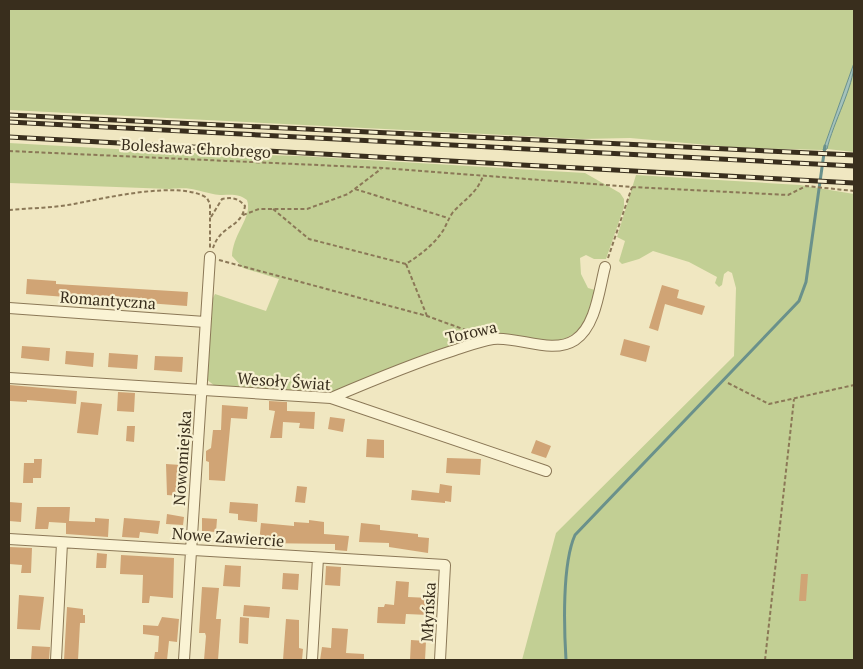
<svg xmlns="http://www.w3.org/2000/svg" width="863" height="669" font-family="'PT Serif',serif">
<rect width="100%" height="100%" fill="#f0e7c1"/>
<!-- green -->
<path fill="#c2cf94" d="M9,9h845v54l-31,87 -81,-2 -112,-10 -48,1 -573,-29z
M854,71v81l-27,-3 8,-27z
M9,143l178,10 114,3 284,17 35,20 4,6v8l-18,52h-12l-8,-4 -6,3 1,16 7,14 7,2c-6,24 -11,45 -38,51l-69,-6 -58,17 -92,40 -123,-6 -9,-7 7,-81 2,-4 51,17 13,-32 -36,-11 -11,-12c1,-23 21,-39 15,-56 -12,-9 -21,-3 -34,-6 -20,-4 -20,-7 -43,-5l-161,-6z
M636,175l164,10 54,9v466h-332l34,-127 178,-177 2,-68 -4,-15 -4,-2 -4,3 -2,11 -3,2 -4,-4 2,-6 -28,-15 -36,-11 -14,8 -17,5 -3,-3 6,-20 -8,-4z"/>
<!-- water -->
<path fill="#a4c2bc" stroke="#6a918b" d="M854,63c0,23 -21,60 -27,86l-4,1z"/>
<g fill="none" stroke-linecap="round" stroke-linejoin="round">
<!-- stream -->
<path stroke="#6a918b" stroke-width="3" d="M566,660c-2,-32 -4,-96 9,-125l224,-234 7,-19 19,-136"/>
</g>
<!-- building -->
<path fill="#d0a475" d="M27,279l29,2v3l132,8 -1,14 -161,-12z
M662,285l17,5 -2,8 28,8 -3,9 -37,-11 -7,27 -9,-3z
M624,339l26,7 -4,16 -26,-7z
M22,346l28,2 -1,13 -28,-3z
M66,351l28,2 -1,14 -28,-3z
M109,353l29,2 -1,14 -29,-2z
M155,356l28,1 -1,15 -28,-2z
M10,385l67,6 -1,13 -49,-4v2l-17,-1z
M118,392l17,1 -1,19 -17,-1z
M269,401l18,1v9l28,1 -1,17 -15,-1 1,-5 -17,-1 -1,16h-12l5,-27 -6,-1z
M81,402l21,2 -4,31 -21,-2z
M222,405l26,2 -1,12 -16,-1 -6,63 -16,-1v-18l-3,-1v-10l5,-3 2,-18h8z
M330,417l15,2 -2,13 -15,-3z
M127,426h8l-1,16 -8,-1z
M367,439l17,1v18l-18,-1z
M536,440l15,6 -5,12 -15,-5z
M447,458l34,1 -1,16 -34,-2z
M34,459h8l-1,19h-8v5h-10l1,-20h10z
M166,464l15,1 -1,31 -13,-1z
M440,484l12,2 -1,16 -6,-1v2l-34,-3 1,-10 27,3z
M297,486l10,1 -2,16 -10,-1z
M9,502l13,1 -1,19 -12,-1z
M230,502l28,2 -1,18 -19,-2v-6l-9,-1z
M37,507h33l-1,14 26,1v-4l14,1 -1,18 -42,-3v-11l-17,-1 -1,7h-13z
M167,514l17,3 -1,8 -17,-1z
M124,518l36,3 -2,13 -18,-2 -1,6 -17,-1z
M202,518l15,1 -1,13 -14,-1z
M309,520l15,2v12l25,2 -2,15 -12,-1v-6l-76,-1 2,-20 33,3v-4l15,1z
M361,523l19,2v5l38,4v3l11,1 -1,15 -39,-6v-4l-30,-1z
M9,547l23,1 -1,25h-10l1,-8 -13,-1z
M97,553l10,1 -1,14h-10z
M121,555l53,3 -1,40 -23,-2 -1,7h-7l1,-28 -23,-1z
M225,565l16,1 -1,21 -17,-1z
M326,566l15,1 -1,19 -15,-1z
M283,573l16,1 -1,16 -16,-1z
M801,574h7l-2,27h-7z
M396,581l13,1 -1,15 22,1 -1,17 -23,-1 -1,10 -28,-1 1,-16h6l1,-3 9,1z
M202,587l17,1 -3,31h5l-3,41h-14l2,-24 -1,-3h-6z
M19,595l25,2 -4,33 -23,-1z
M244,605l26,2 -1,11 -26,-2z
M67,607l16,2v6h2v8h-5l-2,37h-14z
M162,617l17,2 -2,23 -8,-1 -2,19h-13l1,-8h3l1,-16 -16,-2v-9l15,1z
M240,617l9,1 -1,26 -9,-1z
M286,619l13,1v28l4,1 -1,11h-19z
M332,628l16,1 -2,24 18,1v6h-44l2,-13 9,1z
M411,640l15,1 -1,19h-15z
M32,646l18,1 -1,13h-18z"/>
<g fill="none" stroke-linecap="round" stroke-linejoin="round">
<defs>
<path id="street" d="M9,308l196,14
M9,378l322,20 215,73
M331,398c40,-17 80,-34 121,-47 13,-4 27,-10 41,-12 25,-3 59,16 82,1 21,-14 24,-50 30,-73
M9,539l436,26 -5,95
M56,660l6,-117
M184,660l26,-403
M312,660l6,-102"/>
</defs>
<!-- street casing -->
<use href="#street" stroke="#8b7857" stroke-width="12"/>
<!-- path -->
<path stroke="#8b7857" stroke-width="2" stroke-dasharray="4 2.5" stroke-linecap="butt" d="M9,151l374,17 249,19 156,8 18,-9 48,5
M355,189l93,29
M273,209l36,30 97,25
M9,210c21,-2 44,-2 65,-6 32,-6 106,-24 133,-6l3,6v44
M243,215l16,-6h48l41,-15 33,-25
M211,217l11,-18c11,-2 16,-1 23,7 -4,23 -24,18 -32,42
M608,258l24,-71
M219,260l208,56 47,17
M427,316l-21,-52c14,-9 29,-20 38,-35 3,-6 5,-11 9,-17 12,-13 24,-19 30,-36
M728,383l41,21 85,-19
M765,660l29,-261"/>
<!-- street -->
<use href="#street" stroke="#faf3d4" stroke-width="10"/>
<defs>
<path id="rail" d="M9,115l845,40
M9,122l845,44
M9,137l845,46"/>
</defs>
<!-- rail casing -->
<use href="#rail" stroke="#392e1d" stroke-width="5"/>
<!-- rail -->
<use href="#rail" stroke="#f7f0d1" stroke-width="3" stroke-dasharray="9" stroke-linecap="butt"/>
</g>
<g text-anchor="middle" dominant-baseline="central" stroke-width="4.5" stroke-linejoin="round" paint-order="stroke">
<!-- street labels -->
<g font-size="16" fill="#392e1d" stroke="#f7f0d1">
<text transform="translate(196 148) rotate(3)">Bolesława Chrobrego</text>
<text transform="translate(108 300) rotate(4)">Romantyczna</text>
<text transform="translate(471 332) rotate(-13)">Torowa</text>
<text transform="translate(284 381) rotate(4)">Wesoły Świat</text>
<text transform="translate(182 458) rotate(-86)">Nowomiejska</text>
<text transform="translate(228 537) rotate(4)">Nowe Zawiercie</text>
<text transform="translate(428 612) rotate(-87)">Młyńska</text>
</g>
</g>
<!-- border -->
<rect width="863" height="669" fill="none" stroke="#392e1d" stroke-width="20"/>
</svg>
